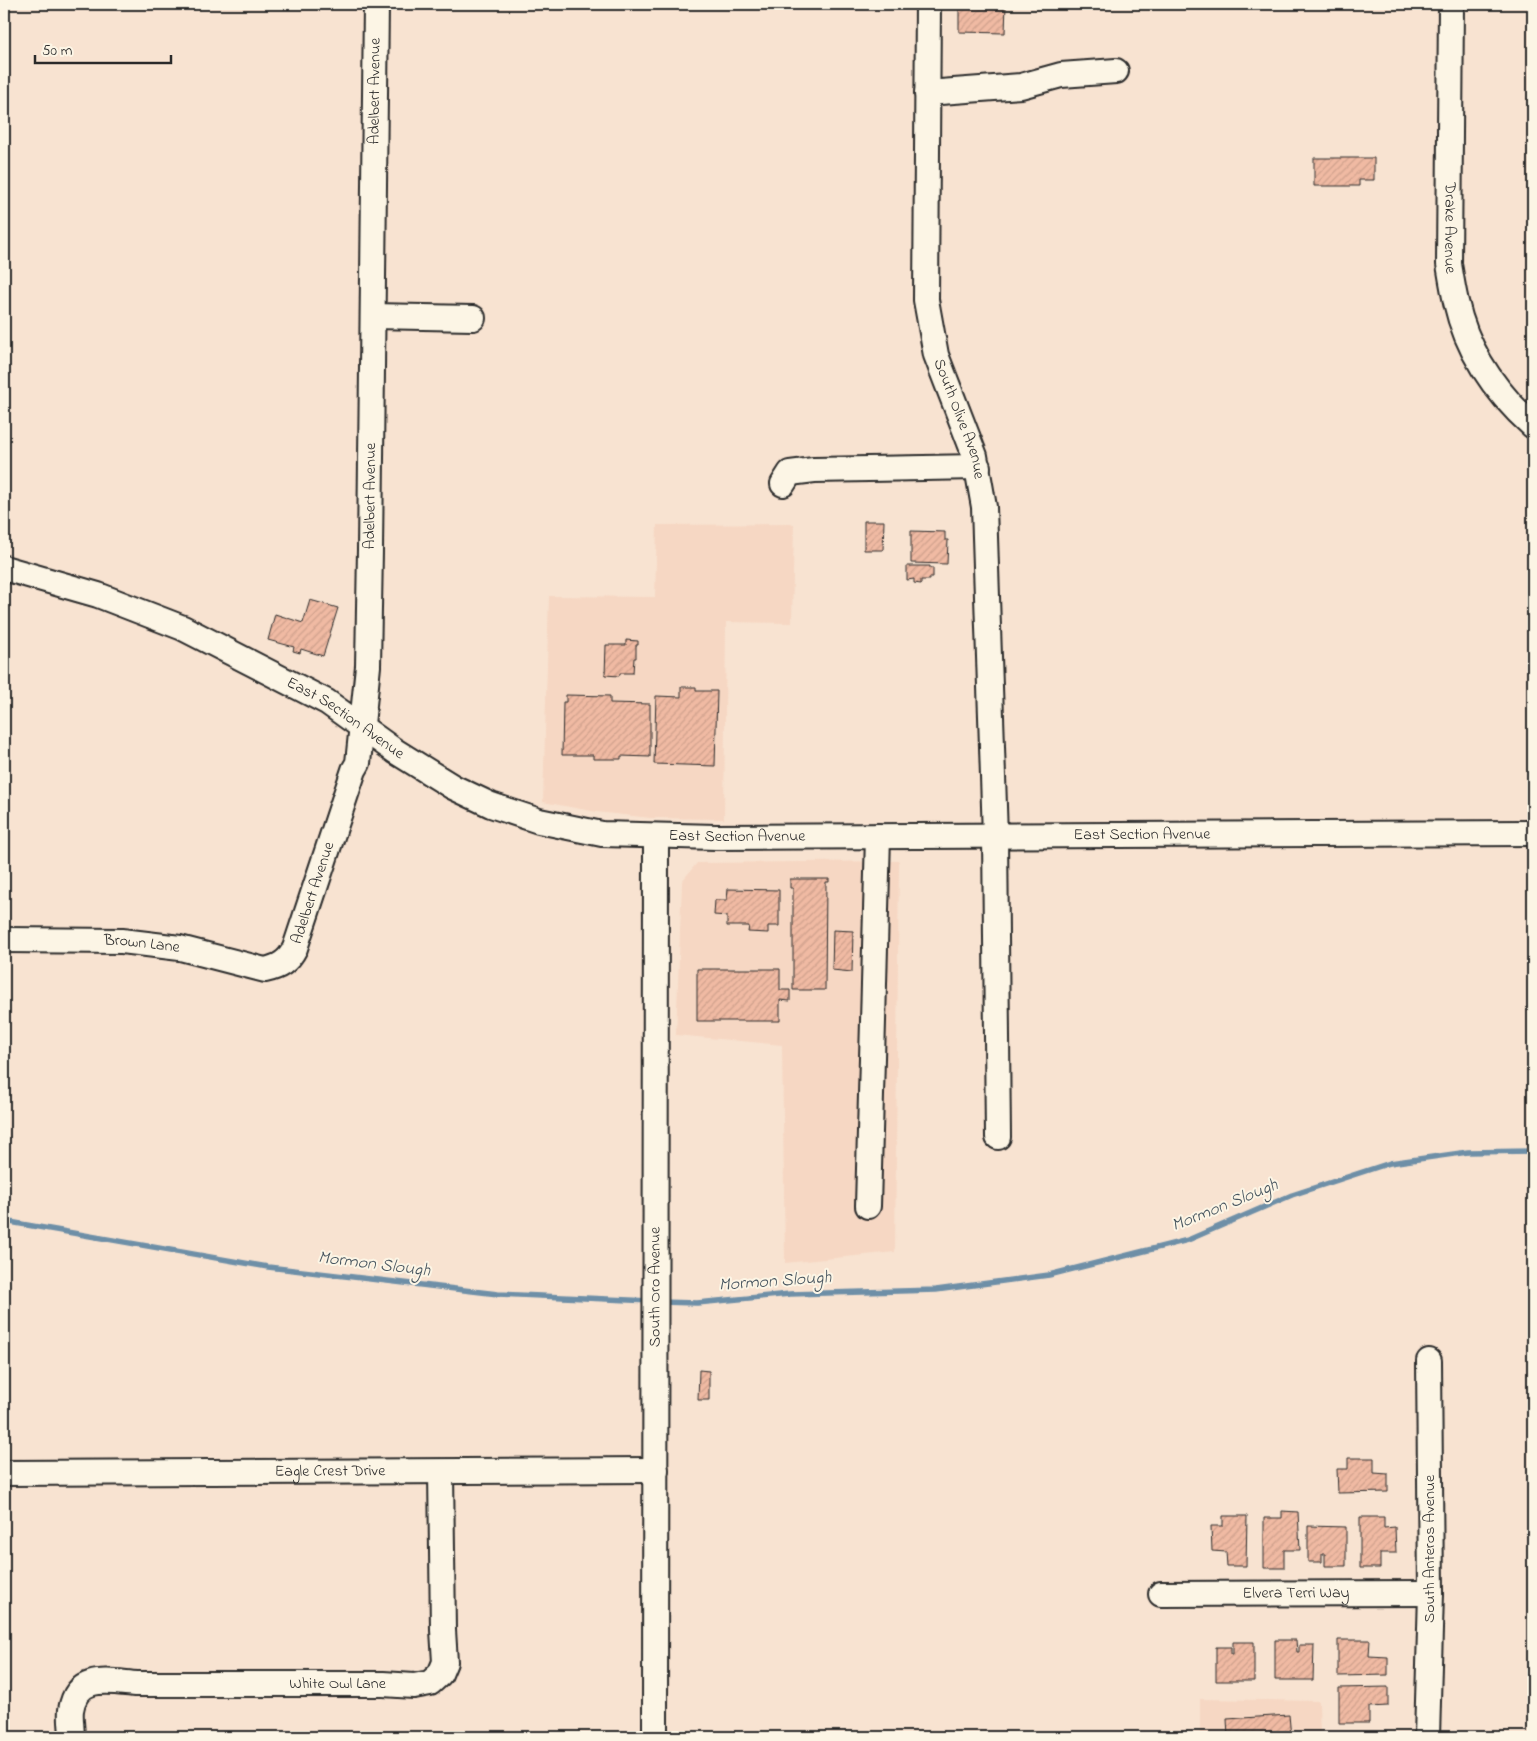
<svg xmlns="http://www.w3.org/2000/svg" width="1537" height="1741" font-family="'Indie Flower',sans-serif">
<defs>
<pattern id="building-hatch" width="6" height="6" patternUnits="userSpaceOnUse" patternTransform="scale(1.25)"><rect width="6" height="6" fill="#f0baa3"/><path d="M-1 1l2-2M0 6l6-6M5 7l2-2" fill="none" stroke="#cea08c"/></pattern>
</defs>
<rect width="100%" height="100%" fill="#f8e3d1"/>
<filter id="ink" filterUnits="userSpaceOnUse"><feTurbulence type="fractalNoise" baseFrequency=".02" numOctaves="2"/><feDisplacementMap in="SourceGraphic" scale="10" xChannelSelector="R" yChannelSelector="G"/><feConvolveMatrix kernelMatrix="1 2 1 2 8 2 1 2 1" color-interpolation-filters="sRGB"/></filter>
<g filter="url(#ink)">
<!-- built -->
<path fill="#f6d7c3" d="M794,524l-2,99 -66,-1 -2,197 -73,-1 -54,-6 -54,-10 6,-206 106,1 2,-72z
M899,861l-4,391 -110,11 -3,-218 -106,-10 6,-154 15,-18z
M1200,1699l119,2 1,36h-120z"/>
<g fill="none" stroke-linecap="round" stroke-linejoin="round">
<!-- stream -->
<path stroke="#6e8fa7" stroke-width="5.5" d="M4,1221l264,46 230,27 153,7
M660,1302l37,1 93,-9 146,-4 113,-15 139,-35 104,-45 98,-32 78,-11 65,-1"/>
</g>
<!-- building -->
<path fill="url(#building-hatch)" stroke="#2b2b2b" d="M959,4h47l-1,29 -46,-1z
M1314,158h60v22h-15v6h-45z
M864,521h20l-1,29h-19z
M911,531l34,1v8h3l-1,24 -36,-1z
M907,566h23v2h3v9h-3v3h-9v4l-7,-1v-4l-7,1z
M310,600l28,8 -15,48 -22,-7 -1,4 -7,-2 1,-4 -26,-7 7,-26 28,9z
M626,640l12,1v4h-2v13h-2l-1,15h-13l-1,3 -14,-1 1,-30h20z
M681,687h15v4h21l-2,75 -61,-2 2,-68 25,1z
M566,695l44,1v7l40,1v53l-29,-1v3h-28v-4h-31l1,-53h3z
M790,879h39v3h-3l-1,108h-32v-102h-3z
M728,889l51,1v36h-11v7l-20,-1 1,-6h-22v-10l-13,-1 1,-15h12z
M833,930l20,1 -1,41 -20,-2z
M697,969h83v21h10v11l-10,-1v21h-83z
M699,1370l10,1v29h-11z
M1348,1458h26v15l14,1v18l-50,1 -1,-24h11z
M1282,1511l16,1 2,38h-16v18h-20v-50h18z
M1223,1516h24l-1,50h-19l-1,-14 -14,-1 -1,-25h12z
M1360,1517h24v11l11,-1 1,26h-16v15h-20z
M1308,1526l38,1v39h-21v-12h-3v8h-14z
M1275,1640h21l1,12h2v-7h15l-1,35h-38z
M1338,1640h32l-1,16 19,1v18l-50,1z
M1233,1642h21v39h-38v-34h15v7h2z
M1388,1687v19l-19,1v16h-30v-35z
M1289,1715l2,22h-63l-1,-18z"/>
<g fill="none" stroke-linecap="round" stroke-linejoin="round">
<defs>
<g id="minor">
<path id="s1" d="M928,4l-2,296 10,55 39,101 9,51 11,329 3,301"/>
<path id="s2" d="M1451,4l-2,260c2,12 4,25 7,38 11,49 40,91 77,124"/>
<path d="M927,93l94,-7 40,-11 55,-4"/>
<path d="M373,316l100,2"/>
<path d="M783,484l7,-11 24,-3 164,-3"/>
<path id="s3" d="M4,568l94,27 85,33 144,74 68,49 58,36 38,18 48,16 63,13 114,3 817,-4"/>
<path id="s4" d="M4,940l118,1 58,7 85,22c14,-3 23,-8 30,-22l59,-178 4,-7 10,-97 2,-116 6,-546"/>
<path d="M868,1206l10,-370"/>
<path id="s5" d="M4,1473l652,-3"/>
<path id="s6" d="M1161,1594l270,-1"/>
<path id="s7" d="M72,1737c0,-8 -2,-19 -1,-27 6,-37 38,-28 66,-26h246l31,2 16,-3 10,-9 5,-12 -2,-32 -2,-158"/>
<path id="s8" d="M655,1737l1,-901"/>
<path d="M1427,1737l4,-144 -2,-232"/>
</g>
</defs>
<!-- minor casing -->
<use href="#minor" stroke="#2b2b2b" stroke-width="28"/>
<!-- minor -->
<use href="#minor" stroke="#fcf5e5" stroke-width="24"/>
</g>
</g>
<g text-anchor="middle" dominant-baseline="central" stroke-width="4" stroke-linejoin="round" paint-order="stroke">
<!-- street labels -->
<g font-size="16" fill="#2b2b2b" stroke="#fcf5e5">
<text stroke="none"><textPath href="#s4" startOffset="1171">Adelbert Avenue</textPath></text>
<text stroke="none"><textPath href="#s2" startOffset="224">Drake Avenue</textPath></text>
<text stroke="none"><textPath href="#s1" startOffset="420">South Olive Avenue</textPath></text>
<text stroke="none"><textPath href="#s4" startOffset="766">Adelbert Avenue</textPath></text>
<text stroke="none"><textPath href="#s3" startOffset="375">East Section Avenue</textPath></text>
<text stroke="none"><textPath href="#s3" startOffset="1200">East Section Avenue</textPath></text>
<text stroke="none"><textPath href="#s3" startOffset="795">East Section Avenue</textPath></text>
<text stroke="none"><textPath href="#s4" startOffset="361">Adelbert Avenue</textPath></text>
<text stroke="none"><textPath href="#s4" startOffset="138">Brown Lane</textPath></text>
<text stroke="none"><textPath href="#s8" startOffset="450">South Oro Avenue</textPath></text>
<text stroke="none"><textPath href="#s5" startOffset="326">Eagle Crest Drive</textPath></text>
<text transform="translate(1430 1549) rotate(-90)">South Anteros Avenue</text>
<text stroke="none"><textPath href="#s6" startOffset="135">Elvera Terri Way</textPath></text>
<text stroke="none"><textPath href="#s7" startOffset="309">White Owl Lane</textPath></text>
</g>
<!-- water labels -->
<g font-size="18" font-style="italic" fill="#47555f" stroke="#fcf5e5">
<text transform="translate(1225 1206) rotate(-22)">Mormon Slough</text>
<text transform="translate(374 1265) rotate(7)">Mormon Slough</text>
<text transform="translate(775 1282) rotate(-4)">Mormon Slough</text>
</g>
</g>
<!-- margin -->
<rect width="1537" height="1741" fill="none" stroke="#fcf5e5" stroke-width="20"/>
<rect x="10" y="10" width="1517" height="1721" fill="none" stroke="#2b2b2b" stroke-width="2" filter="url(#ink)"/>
<!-- scale -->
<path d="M35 55v8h136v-8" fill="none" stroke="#2b2b2b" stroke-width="2.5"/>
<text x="42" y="55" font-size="15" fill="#2b2b2b" stroke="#fcf5e5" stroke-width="4" paint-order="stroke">50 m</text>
</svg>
